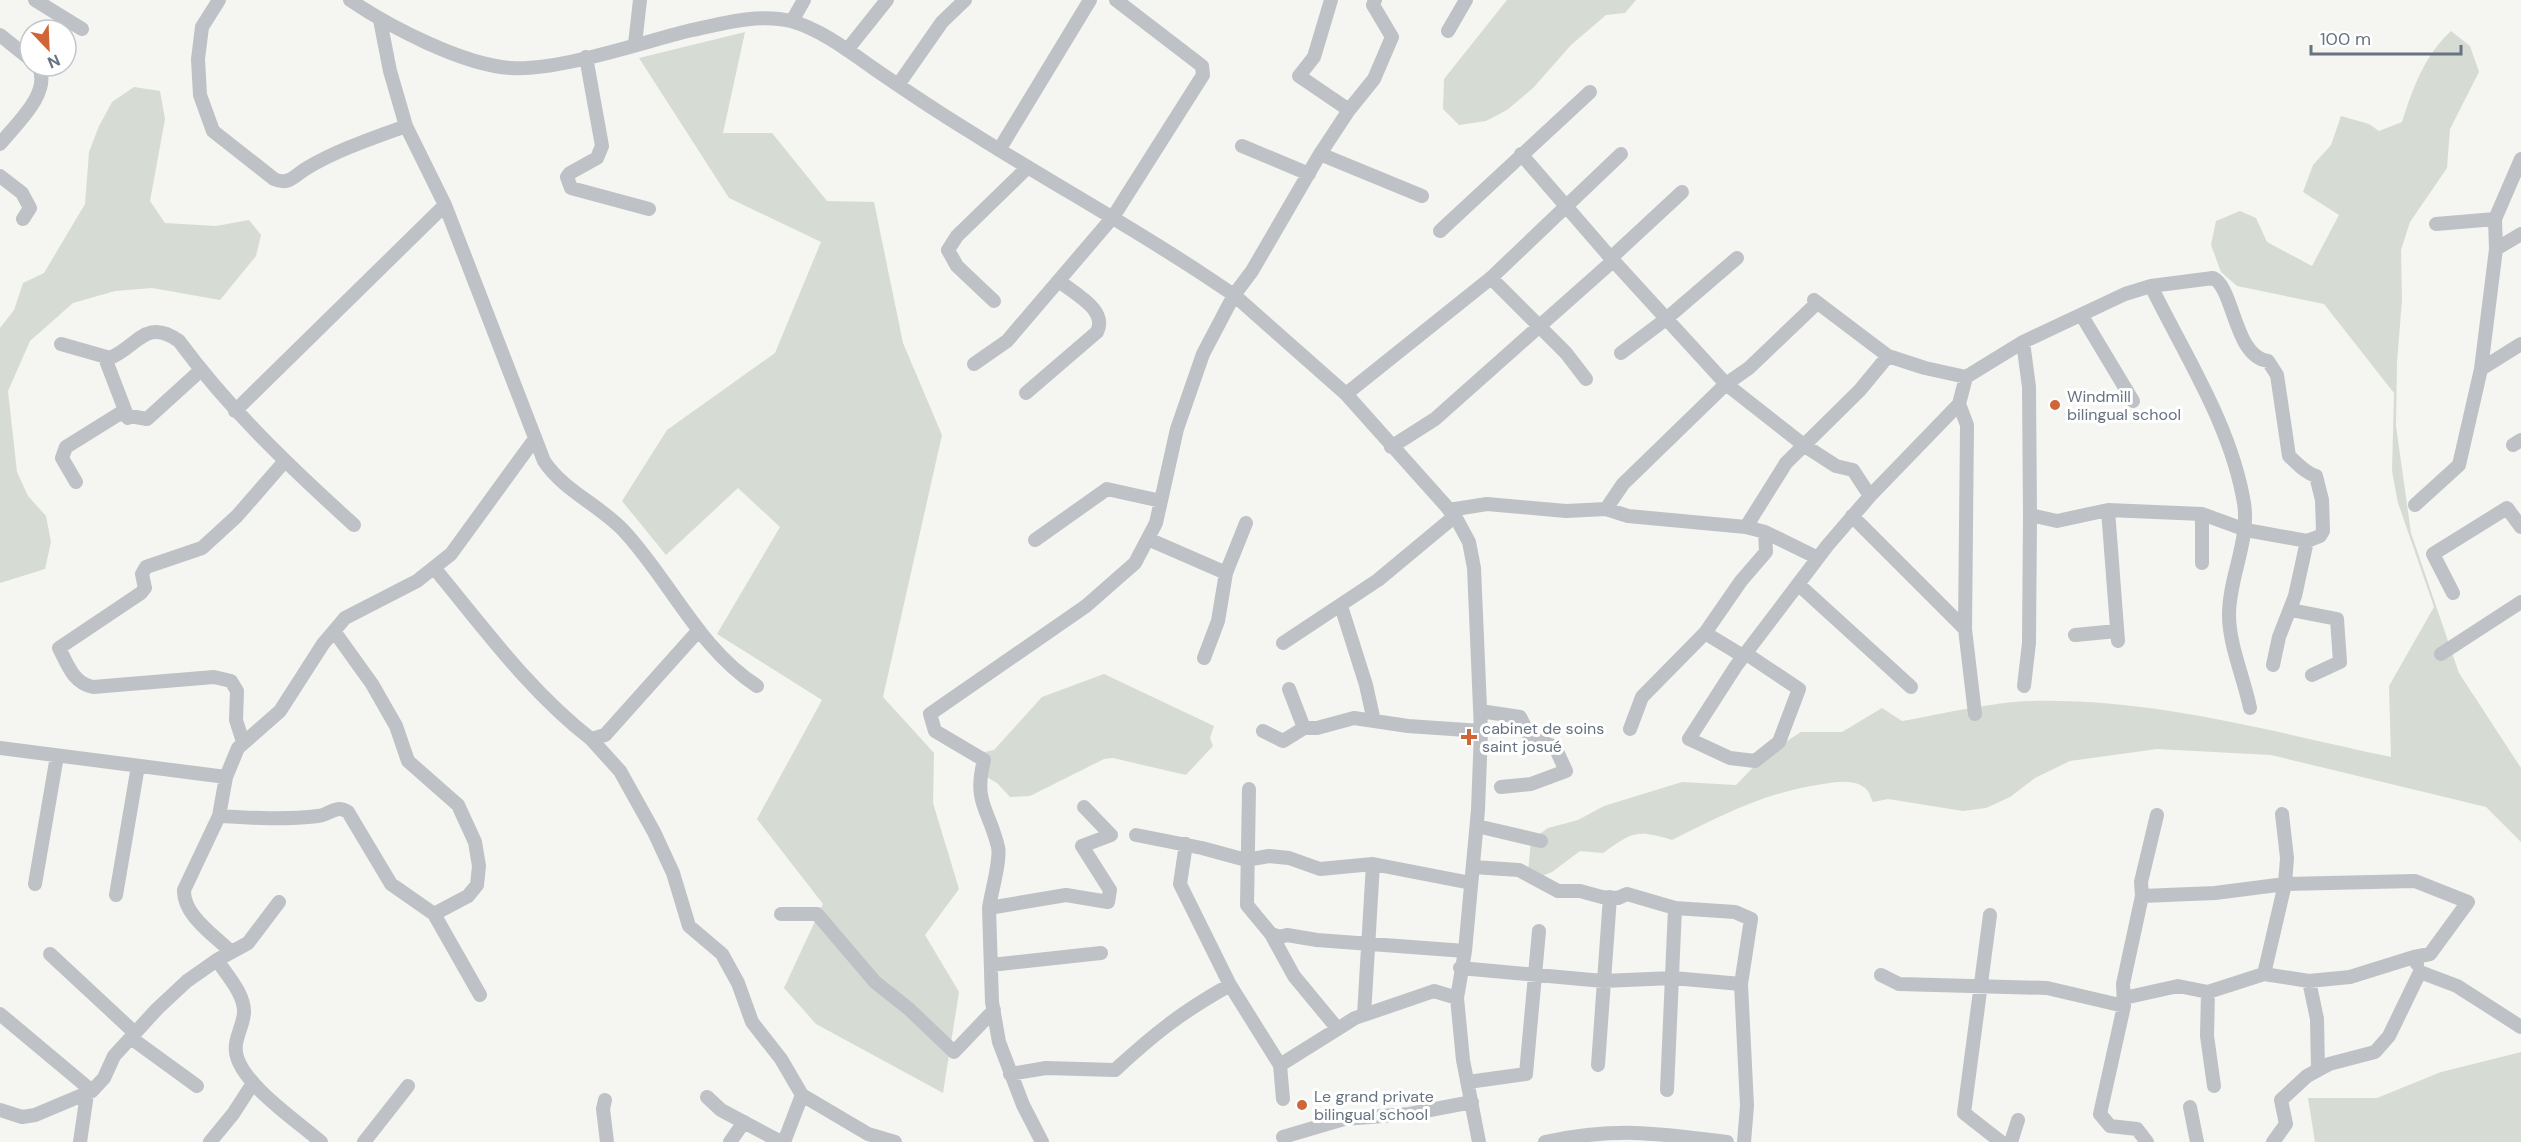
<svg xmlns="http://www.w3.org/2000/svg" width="2521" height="1142" font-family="'DM Sans',sans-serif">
<rect width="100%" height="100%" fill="#f5f5f2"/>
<!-- green -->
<path fill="#d6dbd4" d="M1507,0h129l-11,13 -19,2 -35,30 -38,43 -26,22 -21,11 -27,4 -16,-16 1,-30z
M2451,31l19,15 9,26 -29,57 -3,39 -37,54 -9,28 1,50 -5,62 -1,64 15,107 48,140 62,95v74l-35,-35 -215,-52 -114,-6 -87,12 -35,17 -25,19 -24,11 -23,3 -75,-12 -15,3c-2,-3 -3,-9 -6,-12 -11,-12 -31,-8 -44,-6 -60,9 -98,30 -151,56 -35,-11 -40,-8 -69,13l-23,-2 -28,21 -15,6 -9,-5 3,-33 17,-12 30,-8 26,-14 78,-24 54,3 29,-30 36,-23h41l40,-24 20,13c40,-7 90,-19 130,-20 122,-3 241,31 359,56l-2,-71 45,-79 -36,-104 -6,-32 2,-78 -70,-89 -87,-18 -16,-14 -10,-27 5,-24 24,-10 16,7 11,24 45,24 27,-51 -36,-23 10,-27 18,-20 10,-29 28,8 10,7 23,-9c11,-34 22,-66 49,-91z
M745,32l-22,101h49l55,68 47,1 29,141 39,92 -59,262 51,56 -1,50 26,86 -34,46 34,57 -16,101 -127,-69 -32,-36 39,-84 -66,-85 65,-119 -105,-66 63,-107 -42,-39 -72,67 -44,-54 45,-71 108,-77 46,-111 -92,-44 -90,-140z
M134,87l26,4 5,28 -15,82 15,22 51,3 33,-6 12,15 -5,21 -36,44 -68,-12 -37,3 -42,12 -43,38 -22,50 9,81 11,24 18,20 5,26 -6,27 -45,14v-255l14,-18 9,-27 21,-10 41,-69 4,-52 10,-26 13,-24z
M1104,674l110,52 -4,12 3,8 -27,29 -73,-17 -9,1 -74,37 -20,1 -13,-14 -17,-10 -5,-19 19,-4 48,-53z
M2521,1052v90h-206l-7,-44h69l64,-26z"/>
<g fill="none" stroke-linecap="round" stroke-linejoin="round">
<!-- minor -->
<path stroke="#bec1c5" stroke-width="14" d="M35,0l47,29
M219,0l-17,27 -4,32 2,36 13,36 61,48c15,7 21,-4 33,-11 30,-18 66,-30 99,-42
M350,0c40,27 113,65 161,68 48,3 128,-25 177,-37 32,-7 70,-18 103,-10 29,8 58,30 82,47 32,22 63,43 96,63 77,49 158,93 235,144l30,20 112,99 109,122 14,26 5,26 7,163 -3,79 -13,141 -8,47 6,62 16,82
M380,20l10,51 16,55 39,79 99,256c19,29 55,44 79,69 47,50 75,118 134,156
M792,21l12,-21
M1448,31l18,-31
M0,35l30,24
M635,44l5,-44
M847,50l40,-50
M586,57l16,89 -5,12 -27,15 -3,4 4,11 78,21
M898,85l44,-63 23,-22
M1349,110l25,-31 18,-42 -19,-32 2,-5
M0,144c15,-19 53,-52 38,-78
M1242,146l67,28
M999,150l91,-150
M1320,154l102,42
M1521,154l89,103 116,127 79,62 31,20 17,4 17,26
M0,176l22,17 8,15 -7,11
M2495,219l26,-60
M2436,224l59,-5 1,30 -15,120
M1440,231l150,-139
M2496,249l25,-15
M1612,257l70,-65
M1491,278l75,75 20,26
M2151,286c34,70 80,139 93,217 6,38 -15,74 -15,112 0,30 15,63 21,93
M1814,300l74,56 37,12 41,9 57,-35 102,-48 26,-8 62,-8c21,9 21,79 55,83l9,14 12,81c8,7 16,17 27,20l6,24 1,31 -3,5 -13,5 -61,-11 -44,-16 -94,-4 -51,11 -27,-6 -1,-128 -6,-45
M994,301l-37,-35 -9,-16 9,-14 71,-69
M2082,316l51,85
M61,344l49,14c27,-11 36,-41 69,-17 51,69 111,126 175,184
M1621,353l45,-34 71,-61
M105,358l23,60
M974,364l33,-23 106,-124 90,-142 -1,-9 -86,-66
M1966,377l-7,27 8,21 -2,204 10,85
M1026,393l71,-61c11,-22 -22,-38 -38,-51
M1346,394l145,-116 130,-124
M235,411l210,-206
M2513,445l8,-5
M1391,447l44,-28 179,-159
M76,482l-14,-24 4,-11 53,-33 28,5 54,-49
M2415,505l44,-40 22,-96 40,-25
M1606,509l17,-25 103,-100 23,-16 68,-65
M1449,510l38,-6 79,7 40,-2 22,7 118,11 19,5 53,26
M2108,510l10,131
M1852,516l113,113
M1746,527l40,-64 74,-73 28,-34
M1148,539l78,34
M1035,540l72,-51 54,12
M2202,563v-49
M435,569c49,59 95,123 156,170l14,-4 94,-105
M1799,585l112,102
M2453,593l-20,-39 74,-46 14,19
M1341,606l25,79 8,36
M2291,610l46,9 3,43 -28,13
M334,631l38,53 24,42 12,35 50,44 17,37 4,24 -2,19 -9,11 -34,18
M1705,633l38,23
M2075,635l42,-4
M1283,643l95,-63 77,-64
M1745,653l54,36 -20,53 -24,19 -25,-3 -41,-19 47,-73 91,-120 43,-50 89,-92
M2441,654l80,-52
M1204,658l14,-37 8,-48 20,-50
M2273,665l6,-28 16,-41 12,-55
M2024,686l5,-43 1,-128
M1289,689l15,39
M1480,711l40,6 10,20 25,10 11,24 -35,13 -30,3
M1630,729l12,-32 63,-64 36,-52 25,-29 -1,-20
M1263,731l20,10 21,-13h13l37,-10 54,8 73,5
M591,739l29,32 34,61 19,41 16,53 33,28 16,29 14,39 29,37 21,36 -18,47
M243,742l-7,-22 1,-29 -6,-10 -17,-4 -121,10c-20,-4 -25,-22 -34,-39l82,-55 4,-5 -3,-14 4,-7 56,-19 35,-32 47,-54
M0,748l226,29
M1249,789l-2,116 24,29 23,42 43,52
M219,816c34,2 66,4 99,0 12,-1 17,-12 30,-4l43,72 43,30 46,81
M1477,826l64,15
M1136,835l66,13 44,12 23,-4 20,2 31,11 53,-5 98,19
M1186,844l-6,40 50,101
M1473,867l46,3 39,21h22l22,6 16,1 9,-4 48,14 60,4 16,7 -10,65 6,122 -3,36
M35,884l22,-128
M116,895l22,-129
M2142,896l-1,-14 16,-67
M989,908c2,-15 12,-48 9,-61 -9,-38 -25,-44 -14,-87l-49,-29 -5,-17 156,-108 49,-43 21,-40 21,-94 26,-75 31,-59 18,-24 68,-117 29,-44 -50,-34 15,-19 17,-57
M781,914h36l58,68 34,27 45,43 40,-42
M1990,915l-26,198 37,29
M1271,934l9,3 7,-2 30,5 148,11
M231,952c-17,-17 -48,-37 -47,-62l35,-74 7,-39 12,-29 42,-37 43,-67 22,-26 72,-37 34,-27 83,-114
M50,954l85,79
M217,960c9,14 28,34 27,53 -1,15 -12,28 -7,44 9,30 60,64 84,85
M991,965l110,-12
M1460,968l143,13 70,-3 68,6
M2264,974l21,-90 2,-26 -5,-44
M1881,975l18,9 148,4 77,18
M2309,981l8,38 1,51
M2208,992l-1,44 7,50
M2124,998l54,-12 30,6 56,-18 45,7 41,-4 64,-20 3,7
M0,1014l92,77
M1364,1015l9,-151
M131,1038l66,48
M1280,1065l75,-47 79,-27 23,7
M1598,1065l12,-168
M1010,1074l36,-6 69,2c39,-36 68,-59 115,-85l50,80 3,34
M1468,1082l58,-8 13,-143
M1667,1090l8,-182
M802,1095l66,39 27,8
M707,1097l14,13 60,32
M605,1100l-2,9 4,33
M2190,1107l7,35
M0,1110l22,7 13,-2 57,-24 12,-13 10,-22 43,-47 30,-28 30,-21 31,-17 31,-41
M1283,1137l61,-18 65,-5 63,-12
M80,1142l7,-48
M210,1142l23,-28 20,-31
M364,1142l44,-56
M730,1142l14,-20
M1042,1142l-19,-37 -24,-63 -7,-40 -3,-94 77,-13 42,7 2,-12 -28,-44 29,-11 -27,-28
M1545,1142c71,-15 112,-9 182,0
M2011,1142l7,-22
M2147,1142l-10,-13 -27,-3 -10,-12 24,-108 -1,-22 19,-88 73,-3 70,-9 130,-3 53,21 -38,52 -16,3
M2273,1142l13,-18 -5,-24 26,-24 22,-12 46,-12 14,-16 31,-64 37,14 64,41"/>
</g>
<!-- markers -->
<g fill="#d06637" stroke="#fff" stroke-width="2">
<circle cx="2055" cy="405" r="6"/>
<path d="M1466 728h6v6h6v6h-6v6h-6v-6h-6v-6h6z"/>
<circle cx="1302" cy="1105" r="6"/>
</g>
<g text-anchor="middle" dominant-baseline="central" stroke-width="6" stroke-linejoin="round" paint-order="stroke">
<!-- poi labels -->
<g font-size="16" fill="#677380" stroke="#fff" text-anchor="start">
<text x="2067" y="396">Windmill<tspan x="2067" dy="18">bilingual school</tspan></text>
<text x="1482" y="728">cabinet de soins<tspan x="1482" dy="18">saint josué</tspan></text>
<text x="1314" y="1096">Le grand private<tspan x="1314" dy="18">bilingual school</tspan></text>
</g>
</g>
<!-- north arrow -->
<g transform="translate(48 48) rotate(157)"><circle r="28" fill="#ffffff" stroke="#c2c7cc" stroke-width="1.5"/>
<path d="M0-4.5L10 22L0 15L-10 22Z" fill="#d06637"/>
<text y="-9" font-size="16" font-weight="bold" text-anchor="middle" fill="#677380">N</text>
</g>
<!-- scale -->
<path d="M2311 45v9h150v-9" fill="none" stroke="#677380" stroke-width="3"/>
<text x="2320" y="45" font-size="18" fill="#677380" stroke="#ffffff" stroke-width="4.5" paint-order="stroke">100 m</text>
</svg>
